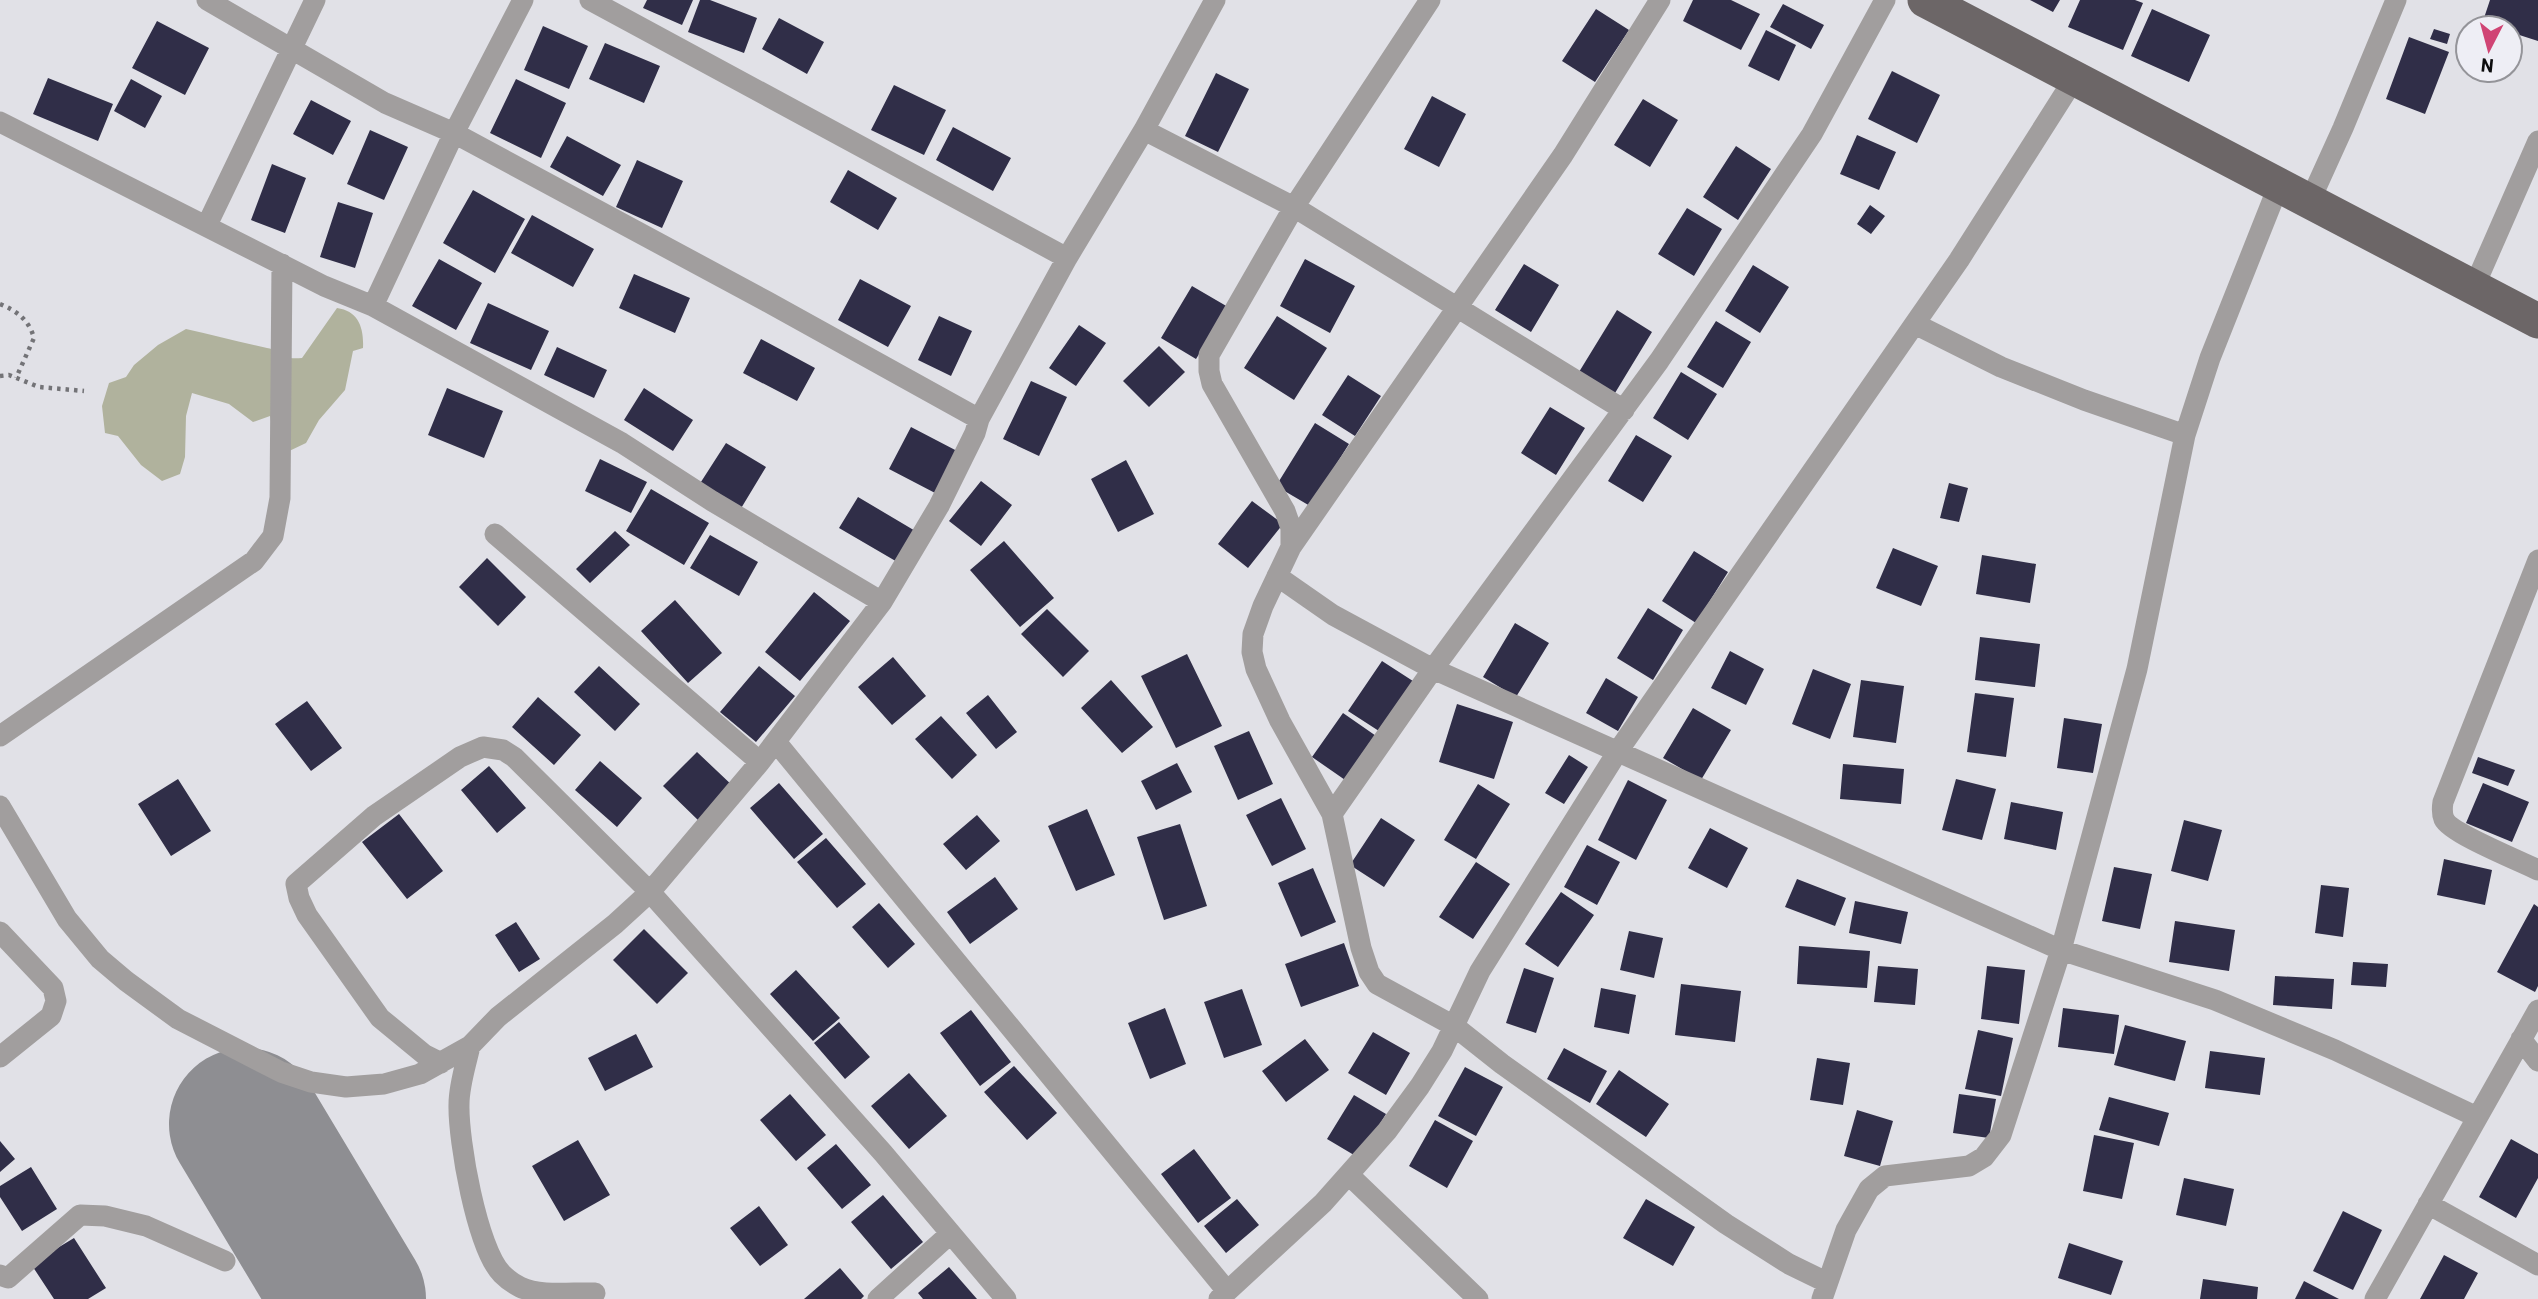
<svg xmlns="http://www.w3.org/2000/svg" width="2538" height="1299" font-family="Barlow,sans-serif">
<rect width="100%" height="100%" fill="#e1e1e7"/>
<!-- green -->
<path fill="#b0b29d" d="M337,308c21,3 27,19 26,40l-10,3 -8,39 -26,30 -13,23 -21,10 -11,-16 -4,-21 -17,6 -24,-18 -37,-11 -6,23 -1,41 -5,17 -18,7 -21,-16 -23,-29 -13,-3 -3,-27 7,-23 17,-6 8,-12 24,-20 28,-16c27,6 54,13 81,19 17,3 11,12 35,10z"/>
<g fill="none" stroke-linecap="round" stroke-linejoin="round">
<!-- runway -->
<path stroke="#8e8e92" stroke-width="152" d="M245,1124l105,175"/>
</g>
<!-- building -->
<path fill="#302e48" d="M647,0h46l-11,25 -39,-17z
M700,0h10l47,18 -13,35 -56,-21z
M1693,0h38l29,14 -19,36 -58,-29z
M2030,0h30l-7,12z
M2080,0h55l8,3 -20,47 -55,-23z
M2490,0h48v41l-28,-9v-4h-14l-14,-4z
M1783,4l41,21 -13,24 -41,-22z
M1596,9l33,21 -34,52 -33,-21z
M2152,9l58,26 -21,47 -58,-26z
M779,18l45,24 -17,32 -45,-25z
M157,21l52,27 -24,47 -53,-27z
M543,26l45,20 -19,43 -45,-19z
M2434,29l16,5 -3,10 -17,-5z
M1766,30l30,15 -17,36 -31,-15z
M2409,37l40,15 -24,62 -39,-15z
M605,43l55,23 -16,37 -55,-24z
M1892,71l48,24 -23,48 -49,-24z
M1216,73l33,16 -31,63 -33,-16z
M48,78l65,26 -15,37 -65,-27z
M131,79l31,17 -17,32 -31,-17z
M516,79l50,24 -25,55 -51,-25z
M894,85l52,25 -22,45 -53,-25z
M1432,96l34,18 -27,53 -35,-18z
M1643,99l35,21 -28,47 -36,-22z
M311,100l40,21 -18,34 -40,-21z
M953,127l58,31 -18,33 -57,-31z
M370,130l38,17 -24,53 -37,-16z
M1857,135l39,17 -17,38 -39,-16z
M567,136l54,29 -18,31 -53,-29z
M1736,146l35,23 -33,51 -35,-23z
M637,160l46,21 -21,47 -46,-21z
M272,164l34,14 -21,55 -34,-13z
M848,170l49,28 -19,32 -48,-28z
M473,190l52,29 -30,54 -52,-30z
M338,202l35,11 -18,55 -35,-11z
M1870,205l15,11 -14,18 -14,-10z
M1687,208l35,21 -28,47 -36,-22z
M532,215l62,34 -21,38 -62,-34z
M439,259l43,24 -26,47 -44,-24z
M1305,259l50,27 -25,47 -50,-27z
M1524,264l35,21 -28,47 -36,-22z
M1753,265l36,22 -29,46 -35,-22z
M634,274l56,24 -15,35 -56,-25z
M860,279l51,27 -23,41 -50,-27z
M1192,286l36,21 -32,52 -35,-21z
M488,303l61,28 -18,39 -61,-27z
M1617,310l35,22 -37,61 -36,-21z
M939,316l33,15 -21,45 -33,-16z
M1277,316l50,32 -33,52 -50,-32z
M1716,321l35,21 -28,46 -36,-21z
M1079,325l27,18 -30,43 -27,-18z
M761,339l54,29 -18,33 -54,-28z
M1159,346l26,26 -36,35 -26,-26z
M557,347l50,23 -13,28 -50,-23z
M1681,372l36,22 -29,46 -35,-22z
M1348,375l33,21 -26,40 -33,-21z
M1031,381l36,16 -28,59 -36,-17z
M447,388l56,23 -19,47 -56,-23z
M644,388l49,32 -20,31 -49,-31z
M1550,407l35,21 -29,47 -35,-22z
M1315,423l34,21 -39,62 -34,-20z
M911,427l48,25 -22,42 -48,-25z
M1636,435l36,21 -29,46 -35,-21z
M726,443l40,24 -26,43 -41,-25z
M600,459l47,23 -16,31 -46,-22z
M1126,460l28,54 -36,18 -27,-53z
M981,481l31,24 -31,41 -32,-25z
M1949,483l19,5 -9,34 -19,-4z
M651,489l58,34 -25,42 -58,-34z
M858,497l59,35 -18,31 -60,-35z
M1252,501l31,23 -35,44 -30,-24z
M615,531l15,14 -40,38 -14,-14z
M710,535l48,27 -19,34 -49,-28z
M1004,541l50,57 -34,29 -50,-57z
M1893,548l45,18 -17,40 -45,-18z
M1694,551l34,21 -32,51 -34,-22z
M1982,555l54,9 -6,39 -54,-9z
M487,558l39,39 -28,29 -39,-39z
M814,592l36,29 -50,60 -35,-29z
M675,600l47,53 -34,30 -47,-52z
M1648,608l35,22 -30,50 -36,-22z
M1047,609l42,42 -26,26 -42,-43z
M1515,623l34,20 -33,54 -33,-20z
M1980,637l60,7 -5,43 -60,-7z
M1730,651l34,18 -18,36 -35,-17z
M1187,654l35,72 -46,22 -35,-72z
M893,657l33,39 -34,29 -34,-38z
M1382,661l34,22 -34,50 -34,-22z
M599,666l41,38 -25,27 -41,-39z
M759,666l36,30 -39,46 -36,-30z
M1813,669l38,15 -21,55 -38,-15z
M1606,678l32,19 -20,34 -32,-18z
M1111,680l42,47 -31,26 -41,-45z
M1861,680l43,6 -8,57 -43,-6z
M1975,693l39,5 -8,59 -39,-5z
M988,695l29,37 -21,17 -30,-36z
M538,697l43,38 -27,30 -42,-38z
M307,701l35,47 -31,23 -36,-47z
M1457,704l56,18 -19,57 -55,-17z
M1693,708l38,22 -30,50 -38,-22z
M1343,713l36,25 -31,44 -36,-25z
M941,716l36,39 -25,24 -37,-40z
M2064,718l38,6 -9,49 -36,-5z
M1249,731l24,53 -35,16 -24,-54z
M697,752l38,36 -34,35 -38,-37z
M1569,755l19,12 -24,37 -19,-11z
M2478,757l37,13 -7,16 -36,-13z
M600,761l42,37 -25,29 -42,-37z
M1177,763l15,29 -36,18 -15,-29z
M1843,764l61,5 -3,35 -61,-5z
M489,766l37,42 -29,25 -36,-43z
M178,779l33,52 -40,25 -33,-52z
M1956,779l40,10 -14,51 -40,-10z
M1628,780l39,20 -31,60 -38,-20z
M779,783l44,51 -29,25 -44,-51z
M2483,783l46,19 -17,40 -46,-19z
M1478,784l32,20 -34,55 -32,-19z
M1281,798l25,51 -34,17 -26,-51z
M2011,802l52,10 -7,38 -52,-11z
M1087,809l28,66 -39,16 -28,-65z
M399,814l44,57 -36,28 -45,-57z
M977,815l23,26 -34,29 -23,-26z
M1381,818l34,22 -31,47 -34,-22z
M2184,820l38,10 -14,51 -37,-10z
M1180,824l27,82 -43,14 -27,-83z
M1710,828l38,20 -21,40 -39,-20z
M826,838l40,46 -29,24 -40,-46z
M1587,845l33,17 -23,43 -33,-18z
M2444,859l48,11 -7,35 -48,-10z
M1476,862l34,22 -37,55 -34,-22z
M2114,867l38,7 -12,55 -38,-8z
M1313,868l23,54 -35,15 -23,-54z
M995,877l23,32 -48,35 -23,-32z
M1797,879l49,19 -11,28 -50,-19z
M2321,885l28,3 -6,49 -28,-4z
M1561,892l33,23 -36,52 -33,-23z
M1855,901l53,11 -7,32 -52,-11z
M879,903l36,41 -27,24 -36,-41z
M2534,904l4,3v79l-3,6 -38,-20z
M2175,921l60,9 -6,41 -60,-9z
M516,922l24,37 -21,13 -24,-37z
M644,929l44,44 -31,31 -44,-44z
M1629,931l34,7 -9,40 -34,-8z
M1344,943l15,43 -58,21 -16,-43z
M1799,946l71,5 -3,37 -70,-4z
M2353,962l35,2 -2,23 -35,-2z
M1878,966l40,3 -3,36 -41,-3z
M1987,966l38,4 -6,54 -38,-5z
M1524,968l30,10 -18,55 -30,-10z
M796,970l44,48 -27,23 -43,-47z
M2275,976l59,3 -2,30 -59,-4z
M1681,984l60,7 -6,51 -60,-7z
M1601,988l35,7 -7,39 -35,-7z
M1242,989l20,56 -38,13 -20,-56z
M1165,1008l21,56 -36,15 -22,-56z
M2063,1008l56,7 -5,39 -56,-7z
M971,1010l40,52 -31,24 -40,-53z
M839,1022l31,35 -25,22 -31,-36z
M2125,1025l61,16 -11,40 -61,-16z
M1978,1030l35,8 -12,58 -36,-7z
M1373,1032l37,21 -24,42 -38,-22z
M636,1034l17,33 -48,24 -17,-33z
M1305,1039l24,31 -43,32 -24,-31z
M1564,1048l43,23 -17,32 -43,-24z
M2210,1051l55,7 -5,37 -55,-7z
M1817,1058l33,5 -7,42 -33,-5z
M1014,1066l43,47 -30,27 -43,-48z
M1465,1067l38,20 -27,49 -38,-20z
M1619,1070l50,34 -23,33 -50,-33z
M909,1073l38,43 -38,33 -38,-43z
M790,1094l36,41 -30,26 -36,-41z
M1959,1094l37,5 -7,39 -36,-5z
M1354,1095l32,19 -27,44 -32,-19z
M2109,1097l60,16 -10,33 -60,-16z
M1857,1110l36,11 -13,45 -36,-10z
M1435,1120l38,21 -26,47 -38,-22z
M2094,1135l40,8 -12,56 -39,-8z
M2511,1139l27,15v24l-22,40 -37,-21z
M578,1140l32,55 -46,26 -32,-55z
M0,1141l15,18 -15,13z
M836,1144l35,41 -29,24 -35,-41z
M1194,1149l37,49 -33,25 -37,-49z
M31,1167l26,42 -35,22 -22,-34v-11z
M2184,1178l50,11 -8,37 -50,-11z
M883,1195l40,47 -32,27 -40,-47z
M1237,1199l22,26 -33,28 -22,-27z
M1646,1199l49,28 -22,39 -50,-28z
M759,1206l29,39 -28,21 -30,-38z
M2343,1211l39,19 -29,60 -40,-19z
M74,1238l32,50 -18,11h-34l-23,-35z
M2069,1243l54,18 -12,34 -53,-17z
M2444,1255l34,18 -14,26h-44z
M949,1267l28,32h-54l-5,-6z
M840,1268l24,28 -3,3h-57z
M2203,1279l55,8 -1,12h-57z
M2304,1281l35,18h-44z"/>
<g fill="none" stroke-linecap="round" stroke-linejoin="round">
<!-- path -->
<path stroke="#737377" stroke-width="4.5" stroke-dasharray="3.5 5" stroke-linecap="butt" d="M0,304c17,7 29,16 34,34l-18,40
M0,376l9,-1 30,12 45,4"/>
<!-- minor -->
<path stroke="#a19e9e" stroke-width="21" d="M207,0l178,103 69,30 312,168 213,118
M590,0l477,258
M1430,0l-136,207 -85,148v16l3,13 73,127 6,17v19l-28,59 -10,28 -1,18 4,17 24,52 52,93 29,134 8,24 8,12 77,42 48,38 224,160 63,40 37,18
M0,122l324,164 49,20 249,137 90,58 170,101
M1144,130l150,77 330,203
M2309,203l34,-75 53,-128
M207,225l108,-225
M2474,287l64,-146
M373,306l81,-173 69,-133
M1915,324l86,43 83,33 101,35
M495,534l265,228
M1291,547l272,-392 97,-155
M2538,560l-95,242c-1,6 -1,12 1,17 6,14 76,42 94,51
M1277,576l56,39 100,54 628,281 154,50 120,50 142,67
M0,736l254,-175 19,-25 7,-38 2,-234
M776,742l451,549
M0,806l67,113 33,40 26,22 52,38 103,53 30,10 35,5 38,-3 36,-10 50,-28 28,-29 117,-93 35,-32 110,-130 122,-160 57,-96 36,-73 4,-14 88,-161 77,-128 71,-130
M1332,814l101,-145 226,-308 153,-227 73,-134
M0,932l53,56 3,13 -5,15 -51,41
M2521,1039l17,22
M470,1046c-4,18 -11,39 -11,58 -1,36 18,145 43,170 4,4 12,10 18,13 21,10 52,5 75,6
M441,1063l-16,-8 -45,-37 -73,-103 -8,-17 -3,-14 78,-68 86,-59 23,-10 20,3 11,7 136,135 233,261 123,146
M1349,1175l129,124
M2428,1204l110,61
M0,1275l8,3 72,-63 25,1 41,10 79,35
M878,1299l72,-65
M1219,1299l104,-96 64,-72 33,-45 22,-35 38,-80 138,-220 341,-491 115,-181
M1822,1299l24,-69 23,-41 16,-13 84,-10 15,-9 17,-22 60,-185 76,-281 48,-234 25,-77 68,-171
M2375,1299l163,-289"/>
<!-- primary -->
<path stroke="#6c6667" stroke-width="35" d="M1925,0l613,321"/>
</g>
<!-- north arrow -->
<g transform="translate(2489 49) rotate(186)"><circle r="33" fill="#eeeef5" stroke="#949499" stroke-width="2"/>
<path d="M0-5L12 26L0 18L-12 26Z" fill="#d04474"/>
<text y="-10" font-size="19" font-weight="bold" text-anchor="middle" fill="#0c0c0e">N</text>
</g>
</svg>
